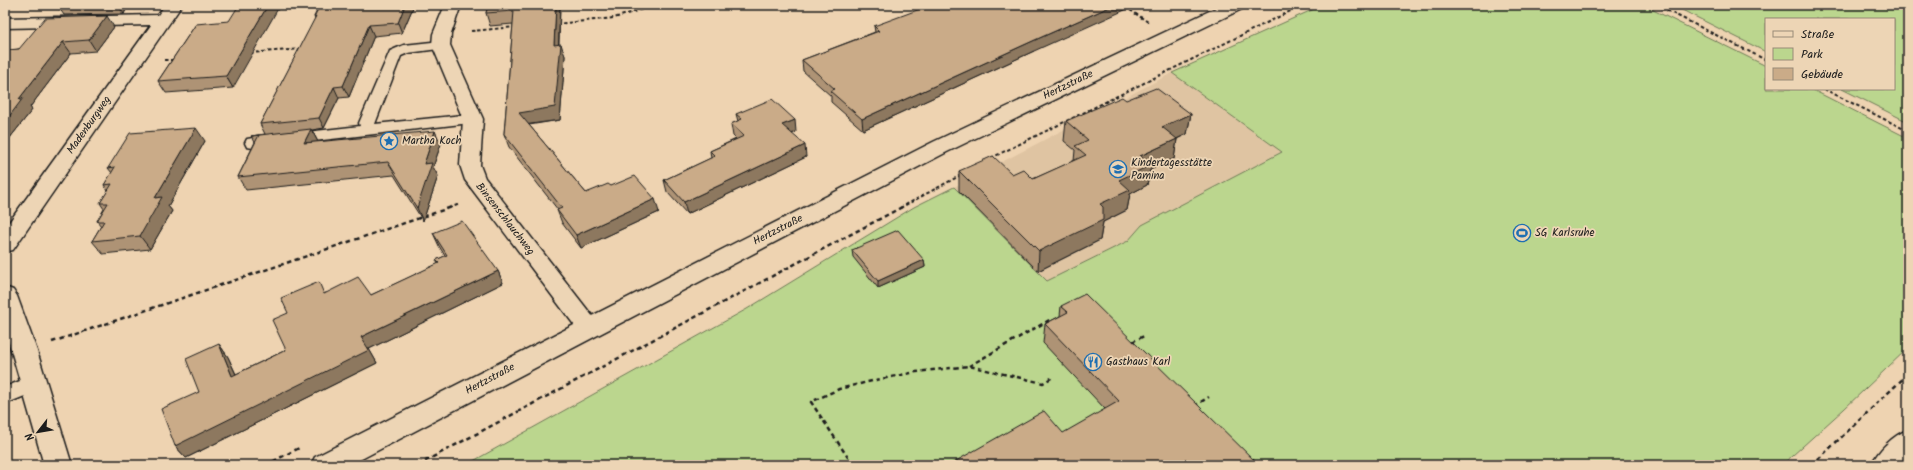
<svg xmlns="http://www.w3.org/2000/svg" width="1913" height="470" font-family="Kalam,sans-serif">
<rect width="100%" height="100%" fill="#eed3b1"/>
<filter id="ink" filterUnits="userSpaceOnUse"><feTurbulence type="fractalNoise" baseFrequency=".025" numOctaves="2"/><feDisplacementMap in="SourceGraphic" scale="8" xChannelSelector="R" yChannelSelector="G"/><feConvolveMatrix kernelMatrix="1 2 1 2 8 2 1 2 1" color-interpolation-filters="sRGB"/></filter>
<g filter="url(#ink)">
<!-- built -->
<path fill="#dfc4a2" d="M1172,73l110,79 -140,73 -13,16 -82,40 -93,-94z"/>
<!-- green -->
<path fill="#bbd68e" stroke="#6c7955" d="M1323,5h320l123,61v23h45l97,49v210l-64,61 -62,56h-1316l281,-156 167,-102 40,-20 93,94 81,-40 14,-16 140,-73 -110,-79z
M1672,5h236v117l-66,-33h52v-70h-128v33z"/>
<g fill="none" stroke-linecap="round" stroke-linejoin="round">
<defs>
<path id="service" d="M441,41l5,1 2,3 -2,3 -38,5 -7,3 -26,68 98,-10 6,2 2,3 -2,3 -226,26 -6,-1 -2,-4 2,-4 6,-1 107,-12 -1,-3 31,-72 14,-6z
M35,375l7,2 3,6 -3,6 -37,15v-17z"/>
<path id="minor" d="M165,5h17l-169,245 -8,2v-24l146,-203 -146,3v-10l153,-3z
M445,5h16l-10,29 -1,11 33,74 -3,46 5,13 112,144 4,6 -4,6 -8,3 -8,-3 -116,-154 -5,-15 3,-46 -31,-74 1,-11z
M5,287l8,3 4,6 20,55 35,114h-28l-39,-136z
M1908,430v29l-6,6h-31c7,-14 22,-30 37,-35z"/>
<path id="secondary" d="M1222,5h22l-2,4 -295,143 -597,313h-39l4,-8 618,-315z"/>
</defs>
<!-- service casing -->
<use href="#service" stroke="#1c1c1c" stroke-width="3"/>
<!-- minor casing -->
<use href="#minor" stroke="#1c1c1c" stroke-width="3"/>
<!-- secondary casing -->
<use href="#secondary" stroke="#1c1c1c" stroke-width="3"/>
<!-- path-far1 -->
<path stroke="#1c1c1c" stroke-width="2" stroke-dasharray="3.5 2.5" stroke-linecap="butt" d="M1656,5l110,55
M1130,10l18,12
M556,24l58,-6 42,-13
M471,31l45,-4
M250,53l51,-4
M164,60h11
M1824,89l84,42
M991,158l312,-153
M449,208l11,-4
M900,208l61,-33"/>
<!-- path -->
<path stroke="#1c1c1c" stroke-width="2.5" stroke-dasharray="4.5 3.5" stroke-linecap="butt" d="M52,342l400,-135
M1132,342l14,-7
M969,366l82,-47
M1194,406l15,-9
M266,465l33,-17
M418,465l484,-258
M853,465l-42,-63 28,-13 37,-9 40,-8 53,-6 74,17 10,-6
M1812,465l96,-91"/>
<!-- service -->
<use href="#service" fill="#edd5b5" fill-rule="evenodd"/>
<!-- minor -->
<use href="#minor" fill="#edd5b5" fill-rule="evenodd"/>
<!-- secondary -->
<use href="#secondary" fill="#edd5b5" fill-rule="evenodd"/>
</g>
<!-- wall -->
<path fill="#ae9375" stroke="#1c1c1c" d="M57,5h71l-4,9 -60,1z
M320,5h94l-12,28 -28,3 -25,61 -10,1 -15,30 -12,2 6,12 123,2 -8,23 5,9 -15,45 -29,-46 -148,15 -8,-13 17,-35 -4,-6 14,-2 -5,-10 55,-105 -1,-2z
M488,5h72l-1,39 6,12 -5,64 -31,5 57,68 25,-7 48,26 -78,36 -19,-25 -5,-13h1l-49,-63 -5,-13 9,-110 -23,2 -4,-13z
M196,24l37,64 -67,5 -8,-12z
M874,26l160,25 -171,79 -32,-28v-6l-28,-25 -1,-11 73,-28z
M114,27l-18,24 -25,2 -41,54 2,3 -23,29h-4v-87z
M736,114l60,18 -4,2 14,23 -119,57 -20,-22 -3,-12 47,-22 -1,-7 26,-12 -3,-3 -2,-12 7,-3z
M1191,114l-4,20 -10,5 -3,20 -24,11 -3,15 -17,9 -3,16 -24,12 -3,18 -62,31 -79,-80v-20l53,3 21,5 41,-18 1,-11 -11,-9 2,-20z
M205,141l-37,65 4,5 -22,38 -47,5 -11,-13 9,-15 -4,-5 7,-12 -4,-6 8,-12 -4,-6 8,-12 -4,-5z
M433,233l65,38 5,12 -134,66 8,14 -191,95 -11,-12 24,-54 20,-48 9,13 8,17 50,-24 2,-37 37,-20 46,2 67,-31 -2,-4 9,-4 -6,-10z
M852,250l72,10 1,7 -47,21 -25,-31z
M1061,306l198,159 -154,-56 -62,-66 2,-19 15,-8z"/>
<!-- shaded-wall -->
<path fill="#8d785f" stroke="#1c1c1c" d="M118,5h10l-4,9z
M268,5h12l-47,83 -7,-12z
M405,5h9l-12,28 -4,-10z
M556,5h4l-2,52 -4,-12z
M1114,5h22l-102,46 -171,79 -1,-11 173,-79z
M107,16l7,11 -18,24 -7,-11z
M369,25l5,11 -25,61 -6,-11z
M63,42l8,11 -41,54 2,3 -23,29 -4,-6v-11l14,-23z
M561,44l4,12 -5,64 -36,5 -5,-12z
M334,87l5,11 -15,30 -5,-10z
M1191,114l-4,20 -28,13 3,-20z
M795,120l1,12 -12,5 -2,-12z
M196,128l9,13 -37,65 4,5 -22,38 -10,-13 15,-38z
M311,129l7,13 -14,1z
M435,131l6,13 -8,23 5,9 -15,45 -6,-13 7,-44z
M1177,139l-3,20 -24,11 -3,15 -17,9 -3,16 -24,12 -3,18 -62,31 1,-20 80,-71 21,-24z
M805,145l1,12 -119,57 -3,-12z
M655,199l4,13 -78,36 -5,-13z
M924,260l1,7 -47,21v-7z
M498,271l5,12 -134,66 8,14 -191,95 -11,-12 186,-109z
M219,344l9,13 14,31 -10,-12z"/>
<!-- building -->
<path fill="#caab88" stroke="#1c1c1c" d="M239,5h29l-42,71 -68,5 38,-57 33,-3z
M320,5h85l-7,18 -29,2 -26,61 -9,1 -15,31 -59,6 56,-108 -2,1z
M488,5h68l-2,40 7,-1 -6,63 -36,6 67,80 22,-9 3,2 24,-10 20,23 -79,36 -19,-25 5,-2 -58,-74 10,-123 -28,2z
M931,5h183l-79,35 -173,79 -32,-28 5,-2 -33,-29 77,-29 -5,-5z
M107,16l-18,24 -26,2 -44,57 4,-1 -18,24v-70l2,-2 12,-1 26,-31z
M1156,88l35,26 -29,13 15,12 -37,17 11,9 -32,15 11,10 -30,14 3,3v13l-64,31 -80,-80 34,-15 19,18 11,-5 10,10 53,-24 -11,-9 13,-6 -22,-19 56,-24 4,3z
M772,99l23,21 -13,5 23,20 -121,57 -20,-22 51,-24 -5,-5 34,-15 -13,-12 11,-5 -6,-5z
M196,128l-41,70 7,-1 -22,39 -48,5 12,-20h-7l11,-18h-8l12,-19 -8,1 11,-18 -7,1 22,-35z
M311,129l-7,14 131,-12 -11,33 8,-1 -15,45 -29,-46 -150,15 21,-42 -8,1z
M462,221l36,50 -137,66 8,13 -194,96 -14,-37 38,-17 -13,-33 33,-15 13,32 54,-26 -14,-30 16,-7 -7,-15 38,-16 5,12 34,-17 13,18 68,-32 -3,-3 11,-5 -14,-22z
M898,230l26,30 -46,21 -26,-31z
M1085,294l174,171h-310l95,-54 19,22 56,-32 -74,-77 23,-12 -7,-6z"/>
</g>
<!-- icons -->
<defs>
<symbol id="sight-ring" viewBox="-11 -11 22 22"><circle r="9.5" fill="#edd5b5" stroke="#1f6fb2" stroke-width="1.5"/><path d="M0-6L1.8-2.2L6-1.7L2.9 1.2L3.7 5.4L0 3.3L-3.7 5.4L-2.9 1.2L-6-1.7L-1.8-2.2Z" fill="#1f6fb2"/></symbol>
<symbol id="school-ring" viewBox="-11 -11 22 22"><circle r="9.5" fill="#edd5b5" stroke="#1f6fb2" stroke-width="1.5"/><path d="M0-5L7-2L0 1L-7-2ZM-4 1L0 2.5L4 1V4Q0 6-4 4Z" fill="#1f6fb2"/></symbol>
<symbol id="stadium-ring" viewBox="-11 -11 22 22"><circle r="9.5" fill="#edd5b5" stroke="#1f6fb2" stroke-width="1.5"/><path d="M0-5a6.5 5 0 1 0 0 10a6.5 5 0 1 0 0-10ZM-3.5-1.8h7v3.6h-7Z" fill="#1f6fb2"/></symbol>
<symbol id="restaurant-ring" viewBox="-11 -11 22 22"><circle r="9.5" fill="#edd5b5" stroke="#1f6fb2" stroke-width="1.5"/><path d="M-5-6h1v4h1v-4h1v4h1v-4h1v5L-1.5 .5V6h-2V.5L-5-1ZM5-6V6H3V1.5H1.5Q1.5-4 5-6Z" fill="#1f6fb2"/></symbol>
</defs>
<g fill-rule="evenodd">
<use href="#sight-ring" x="379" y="131" width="20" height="20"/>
<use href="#school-ring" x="1108" y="159" width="20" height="20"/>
<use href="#stadium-ring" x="1512" y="223" width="20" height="20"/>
<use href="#restaurant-ring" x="1083" y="352" width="20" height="20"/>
</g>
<g text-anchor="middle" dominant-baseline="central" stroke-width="3.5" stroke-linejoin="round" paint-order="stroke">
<!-- street labels -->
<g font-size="11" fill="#1c1c1c" stroke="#edd5b5">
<text transform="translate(1068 85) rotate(-26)">Hertzstraße</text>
<text transform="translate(89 125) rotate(-55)">Madenburgweg</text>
<text transform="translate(505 219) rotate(52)">Binsenschlauchweg</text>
<text transform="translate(778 230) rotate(-27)">Hertzstraße</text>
<text transform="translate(490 379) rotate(-28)">Hertzstraße</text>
</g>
<!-- poi labels -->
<g font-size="11" fill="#1c1c1c" stroke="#edd5b5" text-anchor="start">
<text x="402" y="141">Martha Koch</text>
<text x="1131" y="163">Kindertagesstätte<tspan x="1131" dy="13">Pamina</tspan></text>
<text x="1535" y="233">SG Karlsruhe</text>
<text x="1106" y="362">Gasthaus Karl</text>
</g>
</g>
<!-- margin -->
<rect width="1913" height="470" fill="none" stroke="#edd5b5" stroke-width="20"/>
<rect x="10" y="10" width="1893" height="450" fill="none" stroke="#1c1c1c" stroke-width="1.5" filter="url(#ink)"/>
<!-- legend -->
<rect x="1765" y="18" width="130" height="72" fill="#edd5b5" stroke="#998b78"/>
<rect x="1773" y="31" width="20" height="6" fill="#edd5b5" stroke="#998b78"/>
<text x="1801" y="38" font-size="12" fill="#1c1c1c">Straße</text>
<rect x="1773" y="48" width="20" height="12" fill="#bbd68e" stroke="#998b78"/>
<text x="1801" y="58" font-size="12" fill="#1c1c1c">Park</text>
<rect x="1773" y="68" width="20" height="12" fill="#caab88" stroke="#998b78"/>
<text x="1801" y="78" font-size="12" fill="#1c1c1c">Gebäude</text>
<!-- north arrow -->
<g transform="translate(38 432) rotate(239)" stroke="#edd5b5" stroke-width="3" paint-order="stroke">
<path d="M0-3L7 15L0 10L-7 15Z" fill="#1c1c1c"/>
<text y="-6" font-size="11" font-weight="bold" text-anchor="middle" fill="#1c1c1c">N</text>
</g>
</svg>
